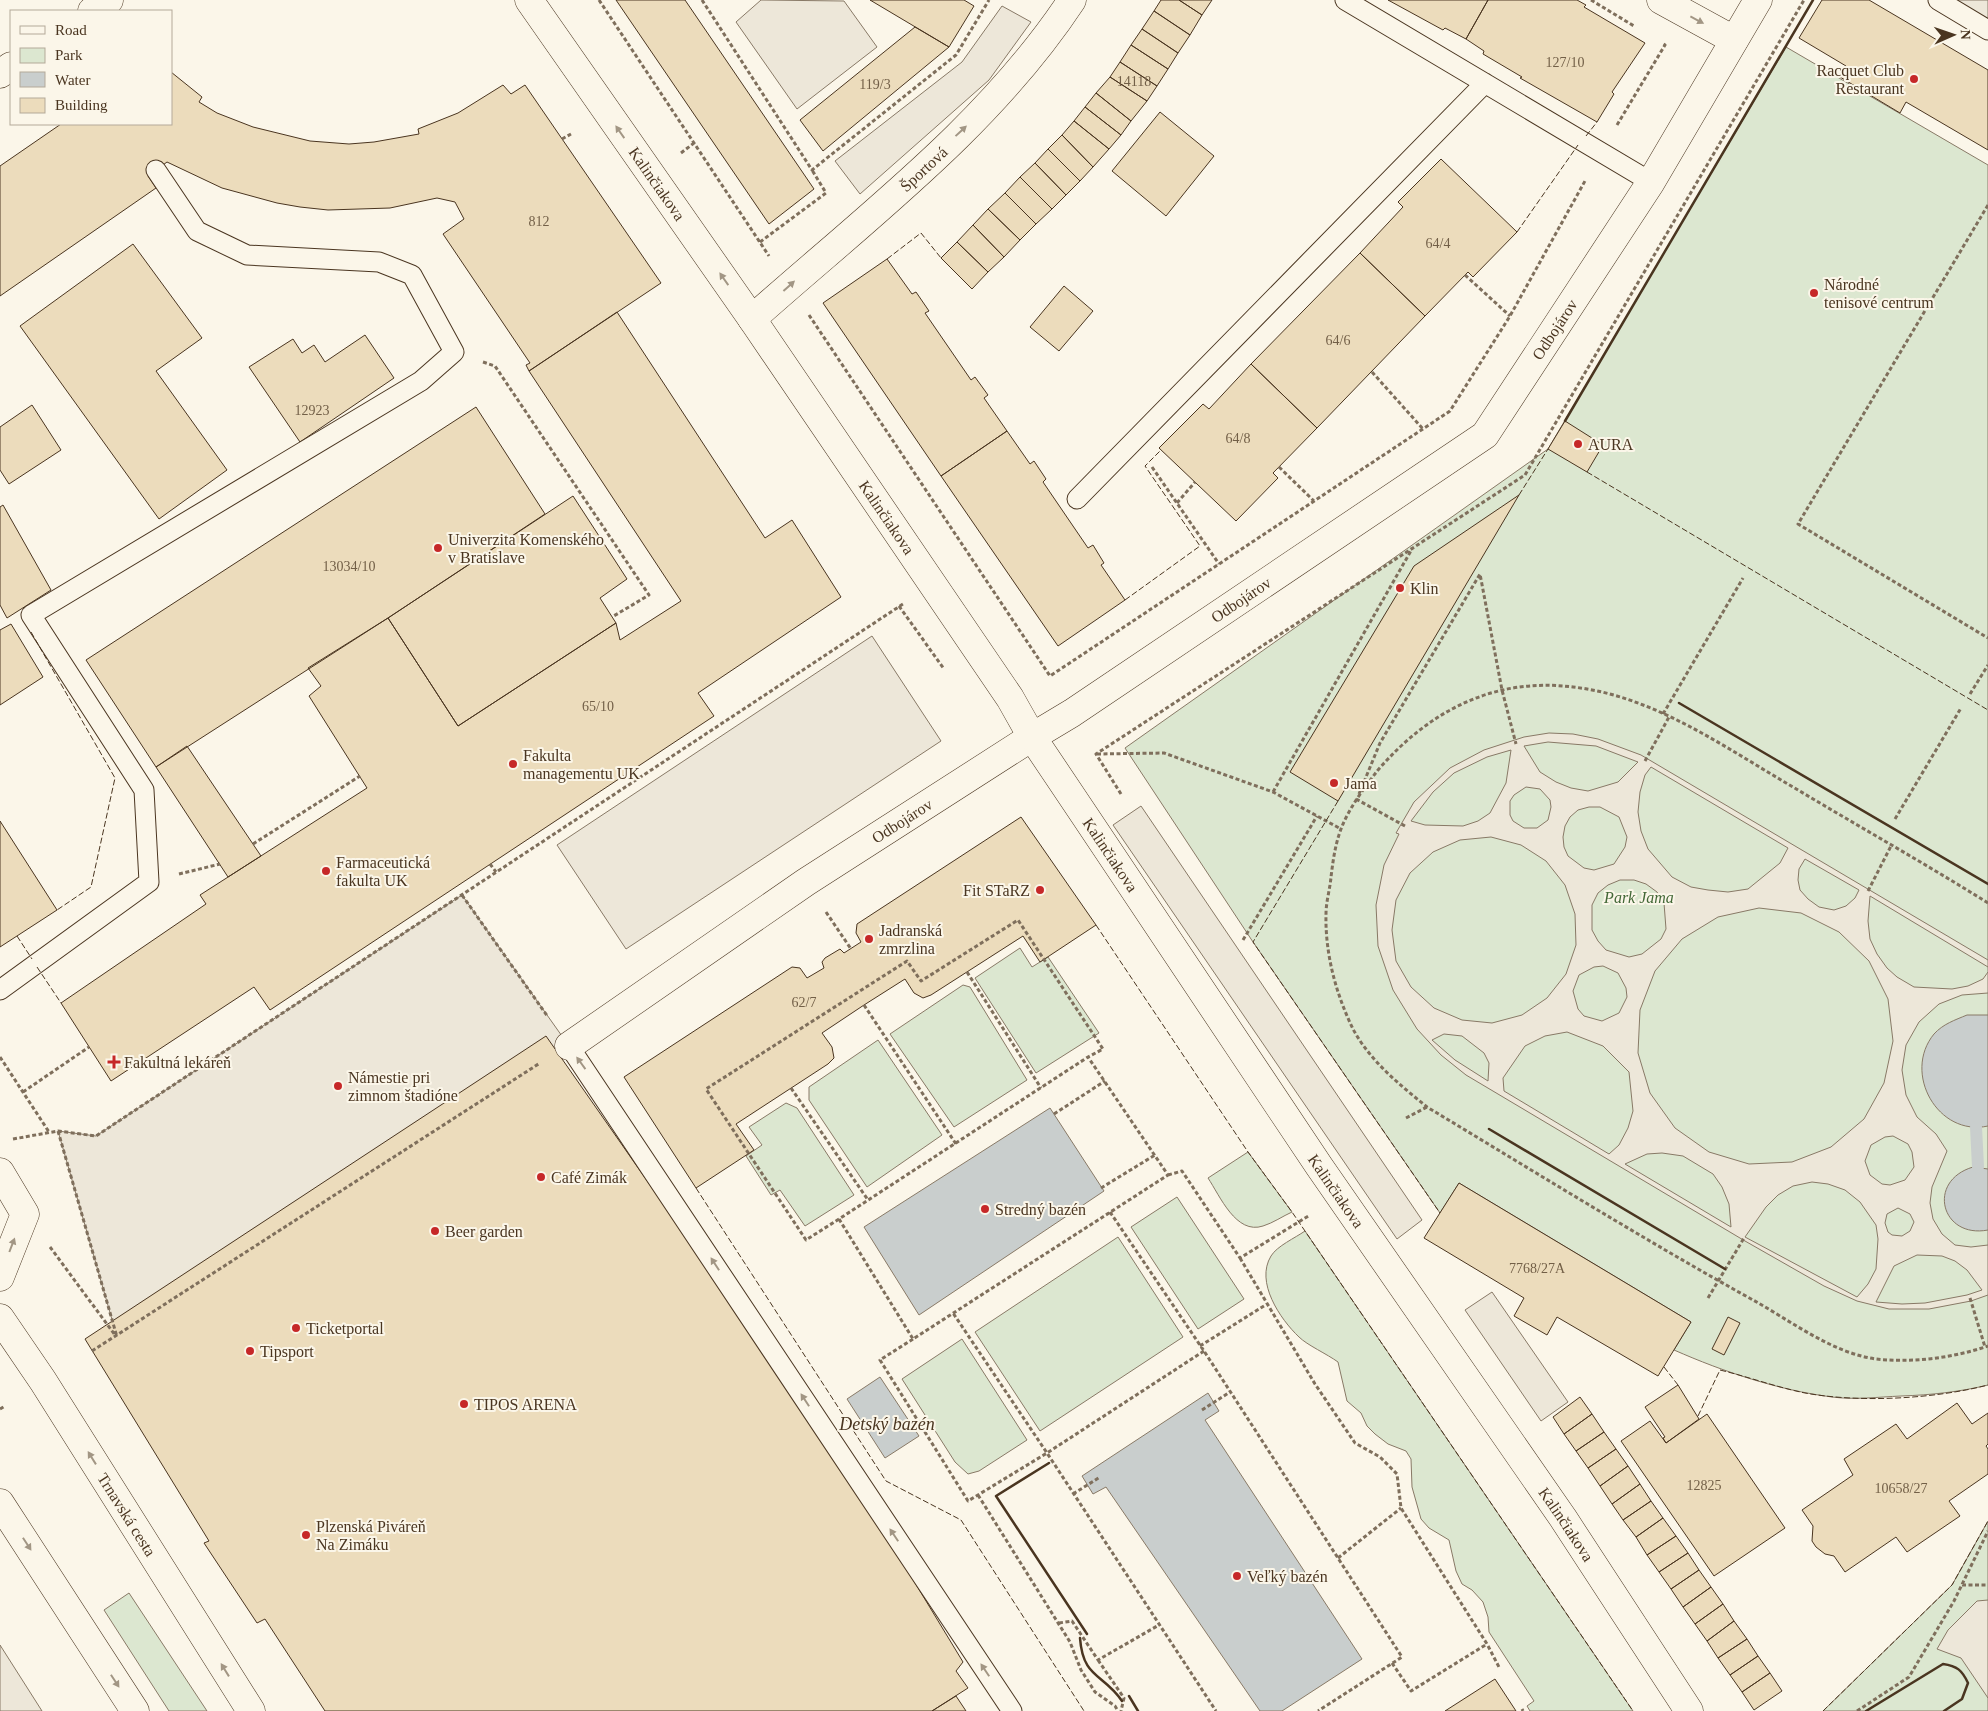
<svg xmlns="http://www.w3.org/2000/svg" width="1988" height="1711" font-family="Georgia,serif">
<rect width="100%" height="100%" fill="#fbf6e9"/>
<!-- green -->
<path fill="#dce7d0" stroke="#887966" d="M1786,47l202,118v1220c-29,7 -57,10 -87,11 -23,1 -46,4 -69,1 -54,-7 -108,-25 -158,-47l17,-28 -232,-139 -19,30 -187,-271 -128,-194 423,-299z
M1020,948l12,19 16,-10 51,76 -63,40 -61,-95z
M963,985l7,2 57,93 -73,47 -64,-93z
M878,1040l64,95 -75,52 -58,-87v-13z
M786,1103l11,5 57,87 -49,31 -25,-36 -9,5 -25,-39 16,-11 -13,-18z
M1248,1152l44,60c-9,4 -19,11 -29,14 -27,9 -43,-30 -55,-48z
M1177,1197l67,102 -46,30 -67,-102z
M1305,1231l328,480h-103l-3,-5 7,-5 -45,-69 -1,-15 -5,-15 -11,-12 -10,-6 -6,-13 -7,-31 -20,-12 -8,-9 -9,-32 -1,-28 -5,-8 -18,-7 -13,-10 -8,-8 -6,-13 -14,-12 -9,-39c-11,-8 -31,-17 -39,-25 -19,-18 -44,-55 -28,-81 6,-10 24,-18 34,-25z
M1118,1237l65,100 -143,94 -65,-99z
M962,1339l65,101 -48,31 -11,3 -13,-12 -53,-83z
M1988,1521v190h-165l129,-126z
M129,1593l78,118h-38l-65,-101z"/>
<!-- parking -->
<path fill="#ede7d9" stroke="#887966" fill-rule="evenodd" d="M761,0l83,1 33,46 -80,62 -61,-87z
M1951,0h37v22z
M1002,6l29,16 -42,58 -129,114 -25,-33 127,-99z
M872,636l69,105 -315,208 -69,-104z
M1549,733l24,1 25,5 43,16 347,205v7l-118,-71 -2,25 2,18 7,15 10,14 10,9 17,10 38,2 16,-3 15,-7 5,-7v21l-26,2 -23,9 -20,18 -13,23 -4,25 4,25 11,22 19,17 11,17 -15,36 -2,16 3,16 9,15 13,11 16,2 17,-2v50l-17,6 -42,8h-40l-32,-8 -33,-15 -79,-45 -279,-166 -25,-20 -24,-26 -24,-39 -15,-44 -2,-41 8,-40 15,-31 -3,-1 18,-31 36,-34 34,-18 40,-13zM1548,742l48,4 42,16 -20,20 -30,9 -17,-3 -15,-6 -16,-10 -16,-26zM1511,750l-5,33 -16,30 -12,8 -15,5 -38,-1 -14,-4 22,-29 21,-19 33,-16zM1651,767l137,81 -8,15 -32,26 -20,3 -20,-2 -17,-3 -19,-10 -24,-28 -7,-18 -3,-19 2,-20 5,-17zM1526,787l14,2 10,11 1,7 -3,13 -11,8h-13l-11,-7 -3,-6v-14l4,-6zM1589,807h11l19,10 8,20 -2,10 -11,17 -20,6 -10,-2 -16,-12 -4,-9 -1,-10 2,-11 5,-9 8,-7zM1491,837l30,8 25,16 19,24 10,29 1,31 -10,29 -19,24 -25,17 -30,8 -30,-3 -28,-12 -23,-21 -15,-26 -4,-31 4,-30 14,-27 23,-21 27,-12zM1805,859l54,31 -4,8 -9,8 -12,4 -15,-3 -11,-8 -8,-9 -2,-10 1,-11zM1620,880h14l12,4 11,8 7,11 2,26 -5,10 -19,15 -13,3 -23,-7 -8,-9 -6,-11v-25l6,-12 10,-8zM1759,908l42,5 38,19 30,29 19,38 5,42 -9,42 -20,36 -33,28 -39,15 -43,2 -40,-12 -34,-24 -25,-35 -12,-40 2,-43 15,-39 27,-32 36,-22zM1603,966l15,7 8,15 1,9 -8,16 -17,8 -18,-5 -6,-7 -5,-18 6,-16 15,-8zM1567,1032l36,14 26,26 4,39 -5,17 -9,17 -10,9 -105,-63 -1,-13 22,-32 20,-10zM1444,1034l18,2 22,17 5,10 -1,18 -33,-21 -23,-20zM1893,1136l15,8 4,8 2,15 -9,13 -15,5 -8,-1 -12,-9 -5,-14 6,-16 14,-8zM1662,1153l21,3 30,18 9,13 7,17 2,23 -106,-63 22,-10zM1812,1182l16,2 17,6 15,12 16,23 2,14 -2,30 -8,15 -11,13 -112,-60 21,-30 12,-12 15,-9zM1898,1208l12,6 4,8 -4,9 -8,5 -10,-1 -4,-3 -3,-9 2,-9zM1917,1255l25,1 13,5 12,9 15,20 -15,5 -42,8 -23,1 -26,-2 18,-36z
M1141,806l281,414 -25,19 -284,-414z
M462,895l107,151 -452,291 -59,-206 38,5z
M1492,1292l76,110 -27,19 -76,-111z
M1988,1600v98l-27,-40 -24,-9 11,-19 29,-29z
M0,1645l42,66h-42z"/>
<!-- water -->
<path fill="#c9cecd" stroke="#887966" d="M1967,1015h21v111c-50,11 -86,-53 -54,-92 9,-10 21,-14 33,-19z
M1050,1108l54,83 -185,124 -55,-88z
M1973,1167l15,2v61c-47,9 -62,-49 -15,-63z
M880,1377l39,59 -34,22 -38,-59z
M1208,1393l11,18 -14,9 157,239 -80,52h-22l-154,-224 -13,7 -11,-18z"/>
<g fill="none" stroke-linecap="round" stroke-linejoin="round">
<!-- stream -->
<path stroke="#c9cecd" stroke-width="12" d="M1976,1127l2,40"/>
</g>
<!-- building -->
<path fill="#ecdcbc" stroke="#4a3520" d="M616,0h69l129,189 -45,35z
M870,0h94l10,6 -25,41z
M1161,0h18l23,15 -12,20 -36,-24z
M1179,0h33l-10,15z
M1388,0h100l-22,39 -21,-11 -2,2z
M1488,0h89l9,5 -2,2 61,36 -33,49 2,2 -17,28 -77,-44 2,-1 -39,-23 1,-3 -18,-12z
M1822,0h47l119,70v80l-82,-48 -6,11 -60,-36 6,-11 -47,-28z
M1154,11l36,24 -12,18 -36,-24z
M915,27l34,20 -126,104 -23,-31z
M1142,29l36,24 -10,16 -37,-24z
M1131,45l37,24 -11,17 -37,-24z
M1120,62l37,24 -10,15 -37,-24z
M171,72l31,25 -3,5 18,11 36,14 57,14 39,3 25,-2 45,-8 -1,-5 40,-16 45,-28 8,9 14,-9 136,198 -132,88 -3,-6 4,-2 -87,-129 21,-15 -9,-17 -18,-4 -47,10 -62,2 -28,-3 -23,-4 -55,-15 -55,-26 -19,14 8,12 -156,108v-130l61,-42h110z
M1110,77l37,24 -16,20 -35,-28z
M1096,93l35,28 -10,14 -36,-28z
M1085,107l36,28 -12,14 -35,-28z
M1160,112l54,44 -48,60 -54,-45z
M1074,121l35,28 -16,18 -31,-32z
M1062,135l31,32 -13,14 -32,-32z
M1048,149l32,32 -14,14 -31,-32z
M1441,159l76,73 -44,45 -5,-5 -43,44 -65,-63 43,-46 -5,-5z
M1035,163l31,32 -14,14 -32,-32z
M1020,177l32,32 -16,15 -31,-31z
M1005,193l31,31 -16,16 -32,-31z
M988,209l32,31 -16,17 -31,-32z
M973,225l31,32 -16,15 -31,-30z
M957,242l31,30 -16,17 -31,-31z
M133,244l69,94 -46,33 71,99 -68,49 -139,-193z
M1360,253l65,63 -108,112 -66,-64z
M887,259l25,35 4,-2 13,19 -4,2 46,67 4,-3 13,18 -4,3 23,33 -66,45 -118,-173z
M1064,286l29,25 -34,40 -29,-24z
M617,312l148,226 27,-18 49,77 -143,96 16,23 -444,294 -16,-23 -143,94 -50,-78 145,-99 -6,-9 167,-107 -58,-92 12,-10 -13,-18 80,-50 70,108 158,-103 4,17 61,-39 -152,-230z
M365,335l29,43 -94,64 -51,-75 44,-28 9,14 12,-8 11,17z
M1251,364l66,64 -44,45 5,5 -42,43 -77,-73 44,-44 6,5z
M32,405l29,45 -52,34 -9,-14v-43z
M476,407l69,107 -157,104 -232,149 -70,-107z
M1565,421l38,24 -16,27 -39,-23z
M1007,431l23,33 4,-3 12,18 -3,3 45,66 5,-3 11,18 -3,2 24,35 -67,46 -117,-170z
M1519,495l-181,306 -48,-29 124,-206z
M573,496l54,83 -27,19 16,25 -158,103 -70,-108z
M3,505l48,85 -44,28 -7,-13v-98z
M11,624l32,53 -43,28v-75z
M187,746l74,110 -33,21 -72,-110z
M1021,817l75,108 -56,37 -17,-26 -92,59 -8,3 -9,-5 -9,-14 -41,26 -42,28 10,14 2,11 -6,6 -92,60 18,26 -58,38 -72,-111 168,-110 8,1 7,10 17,-10 -2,-6 3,-4 15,-9 4,4 17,-11 -5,-9 1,-9z
M0,821l57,89 -57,37z
M546,1036l132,189 188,277 97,160 -7,9 12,17 -36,23h-607l-60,-92 -8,4 -53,-80 5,-2 -124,-202z
M1459,1183l232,139 -33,54 -101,-59 -10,18 -33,-19 10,-18 -100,-60z
M1728,1317l12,6 -16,32 -12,-6z
M1678,1385l21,34 -33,24 -3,-5 2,-1 -20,-30z
M1580,1397l12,17 -28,20 -11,-17z
M1957,1403l15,21 16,-11v31l-2,2 2,3v25l-39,27 11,15 -53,36 -11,-15 -51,35 -11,-16 -9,-2 -9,-7 -4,-6 1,-15 -11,-16 51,-35 -9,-16 52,-35 11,15z
M1592,1414l12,18 -28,19 -12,-17z
M1707,1414l78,114 -71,48 -93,-135 29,-20 16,22z
M1604,1432l12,17 -28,19 -12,-17z
M1616,1449l12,17 -28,20 -12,-18z
M1628,1466l12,18 -28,20 -12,-18z
M1640,1484l11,17 -28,19 -11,-16z
M1651,1501l12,17 -27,19 -13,-17z
M1663,1518l13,18 -29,19 -11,-18z
M1676,1536l12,17 -29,19 -12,-17z
M1688,1553l11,17 -28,19 -12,-17z
M1699,1570l12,17 -28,20 -12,-18z
M1711,1587l12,17 -28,20 -12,-17z
M1723,1604l11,17 -27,20 -12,-17z
M1734,1621l13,18 -29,19 -11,-17z
M1747,1639l11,17 -28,19 -12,-17z
M1758,1656l12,17 -28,19 -12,-17z
M1770,1673l12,18 -28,19 -12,-18z
M1495,1679l21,32h-71z
M956,1696l10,15h-34z"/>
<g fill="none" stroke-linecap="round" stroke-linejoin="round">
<defs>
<path id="service" d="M1345,0l306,182
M1938,0l50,30
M1077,499l408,-416
M0,990l149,-108 -5,-92 -113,-175 390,-234 33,-29 -42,-77 -33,-13 -132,-7 -50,-24 -41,-61
M569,1046l443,665"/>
<g id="pedestrian">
<path id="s1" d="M569,1046l237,-164 226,-145"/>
<path d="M0,1172l25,42 -25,63"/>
</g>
<g id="minor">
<path id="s2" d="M529,0l223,319 258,379 22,39 53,79 234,350 244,352 126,193"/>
<path d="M1661,0l73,40"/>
<path d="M92,11l17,-11"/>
<path d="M0,74l11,-8"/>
<path id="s3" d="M752,319c112,-100 237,-193 320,-319"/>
<path id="s4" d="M1032,737l40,-24 413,-278 166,-253 107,-182"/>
</g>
<g id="primary">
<path id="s5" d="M0,1318l43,63 208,330"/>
<path d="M0,1503l135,208"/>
</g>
</defs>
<!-- service casing -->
<use href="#service" stroke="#4a3520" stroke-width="21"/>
<!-- pedestrian casing -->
<use href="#pedestrian" stroke="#4a3520" stroke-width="29"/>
<!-- minor casing -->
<use href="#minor" stroke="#4a3520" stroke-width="29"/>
<!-- primary casing -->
<use href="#primary" stroke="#4a3520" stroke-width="29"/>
<!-- path -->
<path stroke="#7f6f5c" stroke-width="3" stroke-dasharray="4 2.5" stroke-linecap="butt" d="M599,0l170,256
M702,0l110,170 144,-115 33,-55
M1591,0l43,26
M1617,125l48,-80 -3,-2
M562,139l9,-5
M681,153l13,-10
M1988,205l-190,319 190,114
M760,242l66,-49 -14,-23
M1465,275l45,41
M809,315l241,361 400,-265 60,-95 75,-135
M483,362l12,4 154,229 -37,22
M1372,372l51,57
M1152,467l67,97
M1279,467l35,34
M1177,503l18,-21
M899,606l45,63
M1970,694l18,-29
M1663,714l80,-136
M1097,754l67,-1 109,39 68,37
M1645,761l24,-44
M1273,792l139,-243
M1121,794l-25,-40 429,-279 279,-475
M1359,794l21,-51 100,-169 22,116 14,54
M1356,799l49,27
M1895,819l66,-111
M253,844l107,-68
M490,864l6,8
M179,874l41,-10
M1868,891l23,-45
M462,895l86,122
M1988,903c-64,-40 -130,-77 -195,-116 -69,-40 -139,-91 -220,-100 -79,-10 -144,24 -195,83 -14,18 -29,38 -37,59 -6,16 -8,32 -10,48 -1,12 -5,25 -5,37 -1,40 10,80 27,115 17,32 47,56 74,78 108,65 216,132 326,193 38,21 79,53 123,59 37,4 77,-1 112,-13
M826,912l25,37
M1243,940l74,-124
M967,972l74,116
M864,1005l92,139
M0,1057l49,75
M791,1088l77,112
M23,1092l66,-45
M1054,1114l51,-33
M1406,1118l21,-11
M58,1131l59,206
M13,1139l45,-8 38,5 807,-532
M1168,1175l14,-4 58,87 70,-43
M1101,1188l54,-33
M1110,1212l94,139 198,306 -84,54
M839,1219l-33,21 -100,-151 201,-128 14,20 97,-61 85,129 -15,8 -249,162 74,120 255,-164 -80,-118
M50,1247l65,88
M1240,1258l75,126 40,59 25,14 17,17 4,34 86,136 13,25
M1708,1298l36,-60
M1970,1298l15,49
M913,1339l-33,21 88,141 79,-48 -94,-140
M1200,1346l67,-42
M92,1351l448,-288
M1204,1351l-157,102 169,258
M0,1409l5,-3
M1202,1410l28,-18
M1073,1494l27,-17
M978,1495l92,147 11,28 14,22 20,14 3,5
M1338,1558l63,-50
M1962,1585h26
M1059,1623l13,-2 26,39 61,-35
M1098,1660l26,38 -3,13
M1392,1663l19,28 76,-47
M1522,1709l1,2
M1857,1711l52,-34 45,-76 34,-70"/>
<!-- service -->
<use href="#service" stroke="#fbf6e9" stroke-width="19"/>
<!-- pedestrian -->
<use href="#pedestrian" stroke="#fbf6e9" stroke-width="28"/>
<!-- minor -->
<use href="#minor" stroke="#fbf6e9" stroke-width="28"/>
<!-- primary -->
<use href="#primary" stroke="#fbf6e9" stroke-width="28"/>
<!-- fence -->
<path stroke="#4a3520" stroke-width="1" stroke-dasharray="6 2.5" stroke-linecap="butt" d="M1586,136l11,-14
M1517,232l61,-87
M887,259l34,-26 20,25
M1587,472l401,238
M1519,495l29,-46
M1125,600l75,-54 -55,-80 16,-16
M31,632l84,146 -24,109 -34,23
M1338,801l-85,141 187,271
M1096,925l152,227 44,60 341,499
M17,936l15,23
M37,967l24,36
M696,1188l190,293 75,39 123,191
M1664,1367l14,18
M1698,1416l22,-46c29,7 56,17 85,23 55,10 129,6 183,-8
M1823,1711l129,-126 36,-64"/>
<!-- wall -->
<path stroke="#4a3520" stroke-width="2.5" d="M1565,421l248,-421
M1679,703l309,181
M1489,1129l236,140
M1049,1463l-53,33 91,138
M1080,1638c3,41 23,35 42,63
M1129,1696l9,15
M1866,1711l77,-47c14,2 19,6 25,19l-6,16 -18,12"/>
</g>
<!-- one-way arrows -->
<defs><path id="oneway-solid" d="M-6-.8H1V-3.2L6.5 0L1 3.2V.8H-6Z" transform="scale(1.25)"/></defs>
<g fill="#a29684">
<use href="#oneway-solid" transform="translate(1697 20) rotate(28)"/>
<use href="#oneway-solid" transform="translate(961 131) rotate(-43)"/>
<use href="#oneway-solid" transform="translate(620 132) rotate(-125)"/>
<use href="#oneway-solid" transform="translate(724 279) rotate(-125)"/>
<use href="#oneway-solid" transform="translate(789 286) rotate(-42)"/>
<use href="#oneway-solid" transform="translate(581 1063) rotate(-126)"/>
<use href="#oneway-solid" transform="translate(12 1245) rotate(-69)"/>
<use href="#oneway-solid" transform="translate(715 1264) rotate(-123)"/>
<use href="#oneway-solid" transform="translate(805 1400) rotate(-123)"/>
<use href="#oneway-solid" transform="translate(92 1458) rotate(-122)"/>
<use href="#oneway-solid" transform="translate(894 1535) rotate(-124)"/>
<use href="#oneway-solid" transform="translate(27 1544) rotate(57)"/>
<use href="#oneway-solid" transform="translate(225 1670) rotate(-122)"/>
<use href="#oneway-solid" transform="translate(985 1670) rotate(-124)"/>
<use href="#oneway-solid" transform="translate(115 1681) rotate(57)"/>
</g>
<!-- markers -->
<g fill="#c62828" stroke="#fbf6e9" stroke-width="2">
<circle cx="1914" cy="79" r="5"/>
<circle cx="1814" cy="293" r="5"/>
<circle cx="1578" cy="444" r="5"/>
<circle cx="438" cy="548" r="5"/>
<circle cx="1400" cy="588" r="5"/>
<circle cx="513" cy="764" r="5"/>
<circle cx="1334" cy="783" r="5"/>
<circle cx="326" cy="871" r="5"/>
<circle cx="1040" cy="890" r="5"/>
<circle cx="869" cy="939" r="5"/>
<path d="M111.5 1054.5h5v5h5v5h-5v5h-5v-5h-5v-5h5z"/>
<circle cx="338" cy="1086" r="5"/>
<circle cx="541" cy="1177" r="5"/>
<circle cx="985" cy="1209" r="5"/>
<circle cx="435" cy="1231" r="5"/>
<circle cx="296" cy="1328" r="5"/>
<circle cx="250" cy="1351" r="5"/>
<circle cx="464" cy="1404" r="5"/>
<circle cx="306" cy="1535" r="5"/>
<circle cx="1237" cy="1576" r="5"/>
</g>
<g text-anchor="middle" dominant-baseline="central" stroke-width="4" stroke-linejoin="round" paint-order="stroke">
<!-- number labels -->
<g font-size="14" fill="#725f47">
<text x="1565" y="62">127/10</text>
<text x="1134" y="81">14118</text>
<text x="875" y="84">119/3</text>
<text x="539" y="221">812</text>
<text x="1438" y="243">64/4</text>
<text x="1338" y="340">64/6</text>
<text x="312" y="410">12923</text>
<text x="1238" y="438">64/8</text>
<text x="349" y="566">13034/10</text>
<text x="598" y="706">65/10</text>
<text x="804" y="1002">62/7</text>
<text x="1537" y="1268">7768/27A</text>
<text x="1704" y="1485">12825</text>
<text x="1901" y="1488">10658/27</text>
</g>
<!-- poi labels -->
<g font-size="16" fill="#4a3520" stroke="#fbf6e9" text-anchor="start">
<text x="1904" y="70" text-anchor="end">Racquet Club<tspan x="1904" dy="18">Restaurant</tspan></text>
<text x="1824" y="284">Národné<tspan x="1824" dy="18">tenisové centrum</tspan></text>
<text x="1588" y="444">AURA</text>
<text x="448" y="539">Univerzita Komenského<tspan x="448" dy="18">v Bratislave</tspan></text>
<text x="1410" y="588">Klin</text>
<text x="523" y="755">Fakulta<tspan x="523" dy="18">managementu UK</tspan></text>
<text x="1344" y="783">Jama</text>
<text x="336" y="862">Farmaceutická<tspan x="336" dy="18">fakulta UK</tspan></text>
<text x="1030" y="890" text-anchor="end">Fit STaRZ</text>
<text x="879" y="930">Jadranská<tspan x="879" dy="18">zmrzlina</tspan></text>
<text x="124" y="1062">Fakultná lekáreň</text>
<text x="348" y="1077">Námestie pri<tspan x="348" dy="18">zimnom štadióne</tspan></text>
<text x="551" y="1177">Café Zimák</text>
<text x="995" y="1209">Stredný bazén</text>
<text x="445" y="1231">Beer garden</text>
<text x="306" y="1328">Ticketportal</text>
<text x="260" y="1351">Tipsport</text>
<text x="474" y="1404">TIPOS ARENA</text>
<text x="316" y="1526">Plzenská Piváreň<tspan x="316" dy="18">Na Zimáku</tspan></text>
<text x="1247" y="1576">Veľký bazén</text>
</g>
<!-- street labels -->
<g font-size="16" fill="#4a3520" stroke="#fbf6e9">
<text stroke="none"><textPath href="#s3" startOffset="228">Športová</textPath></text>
<text stroke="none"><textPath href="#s2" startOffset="224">Kalinčiakova</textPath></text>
<text stroke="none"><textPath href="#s4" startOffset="671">Odbojárov</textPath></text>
<text stroke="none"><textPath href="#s2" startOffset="629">Kalinčiakova</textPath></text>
<text stroke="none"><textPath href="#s4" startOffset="250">Odbojárov</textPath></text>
<text stroke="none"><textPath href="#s1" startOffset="402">Odbojárov</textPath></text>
<text stroke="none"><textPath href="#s2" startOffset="1034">Kalinčiakova</textPath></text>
<text stroke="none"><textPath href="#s2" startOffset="1439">Kalinčiakova</textPath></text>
<text stroke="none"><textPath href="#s5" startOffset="234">Trnavská cesta</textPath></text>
<text stroke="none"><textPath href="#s2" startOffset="1844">Kalinčiakova</textPath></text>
</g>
<!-- park labels -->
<g font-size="16" font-style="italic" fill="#436837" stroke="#fbf6e9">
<text x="1639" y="897">Park Jama</text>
</g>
<!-- water labels -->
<g font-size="18" font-style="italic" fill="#4a3520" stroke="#fbf6e9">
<text x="887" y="1424">Detský bazén</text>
</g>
</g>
<!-- legend -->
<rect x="10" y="10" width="162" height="115" fill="#fbf6e9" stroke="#b4a999"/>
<rect x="20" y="26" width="25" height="8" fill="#fbf6e9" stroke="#b4a999"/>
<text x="55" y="35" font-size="15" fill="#4a3520">Road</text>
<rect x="20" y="48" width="25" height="15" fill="#dce7d0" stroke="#b4a999"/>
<text x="55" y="60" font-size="15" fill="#4a3520">Park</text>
<rect x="20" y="72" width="25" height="15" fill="#c9cecd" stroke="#b4a999"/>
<text x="55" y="85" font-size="15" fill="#4a3520">Water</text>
<rect x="20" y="98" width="25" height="15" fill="#ecdcbc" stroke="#b4a999"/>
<text x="55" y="110" font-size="15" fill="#4a3520">Building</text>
<!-- north arrow -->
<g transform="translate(1953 35) rotate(88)" stroke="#fbf6e9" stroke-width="4" paint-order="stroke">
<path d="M0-4L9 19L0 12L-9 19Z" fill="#4a3520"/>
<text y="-8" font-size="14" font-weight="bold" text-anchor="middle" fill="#4a3520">N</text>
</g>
</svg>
